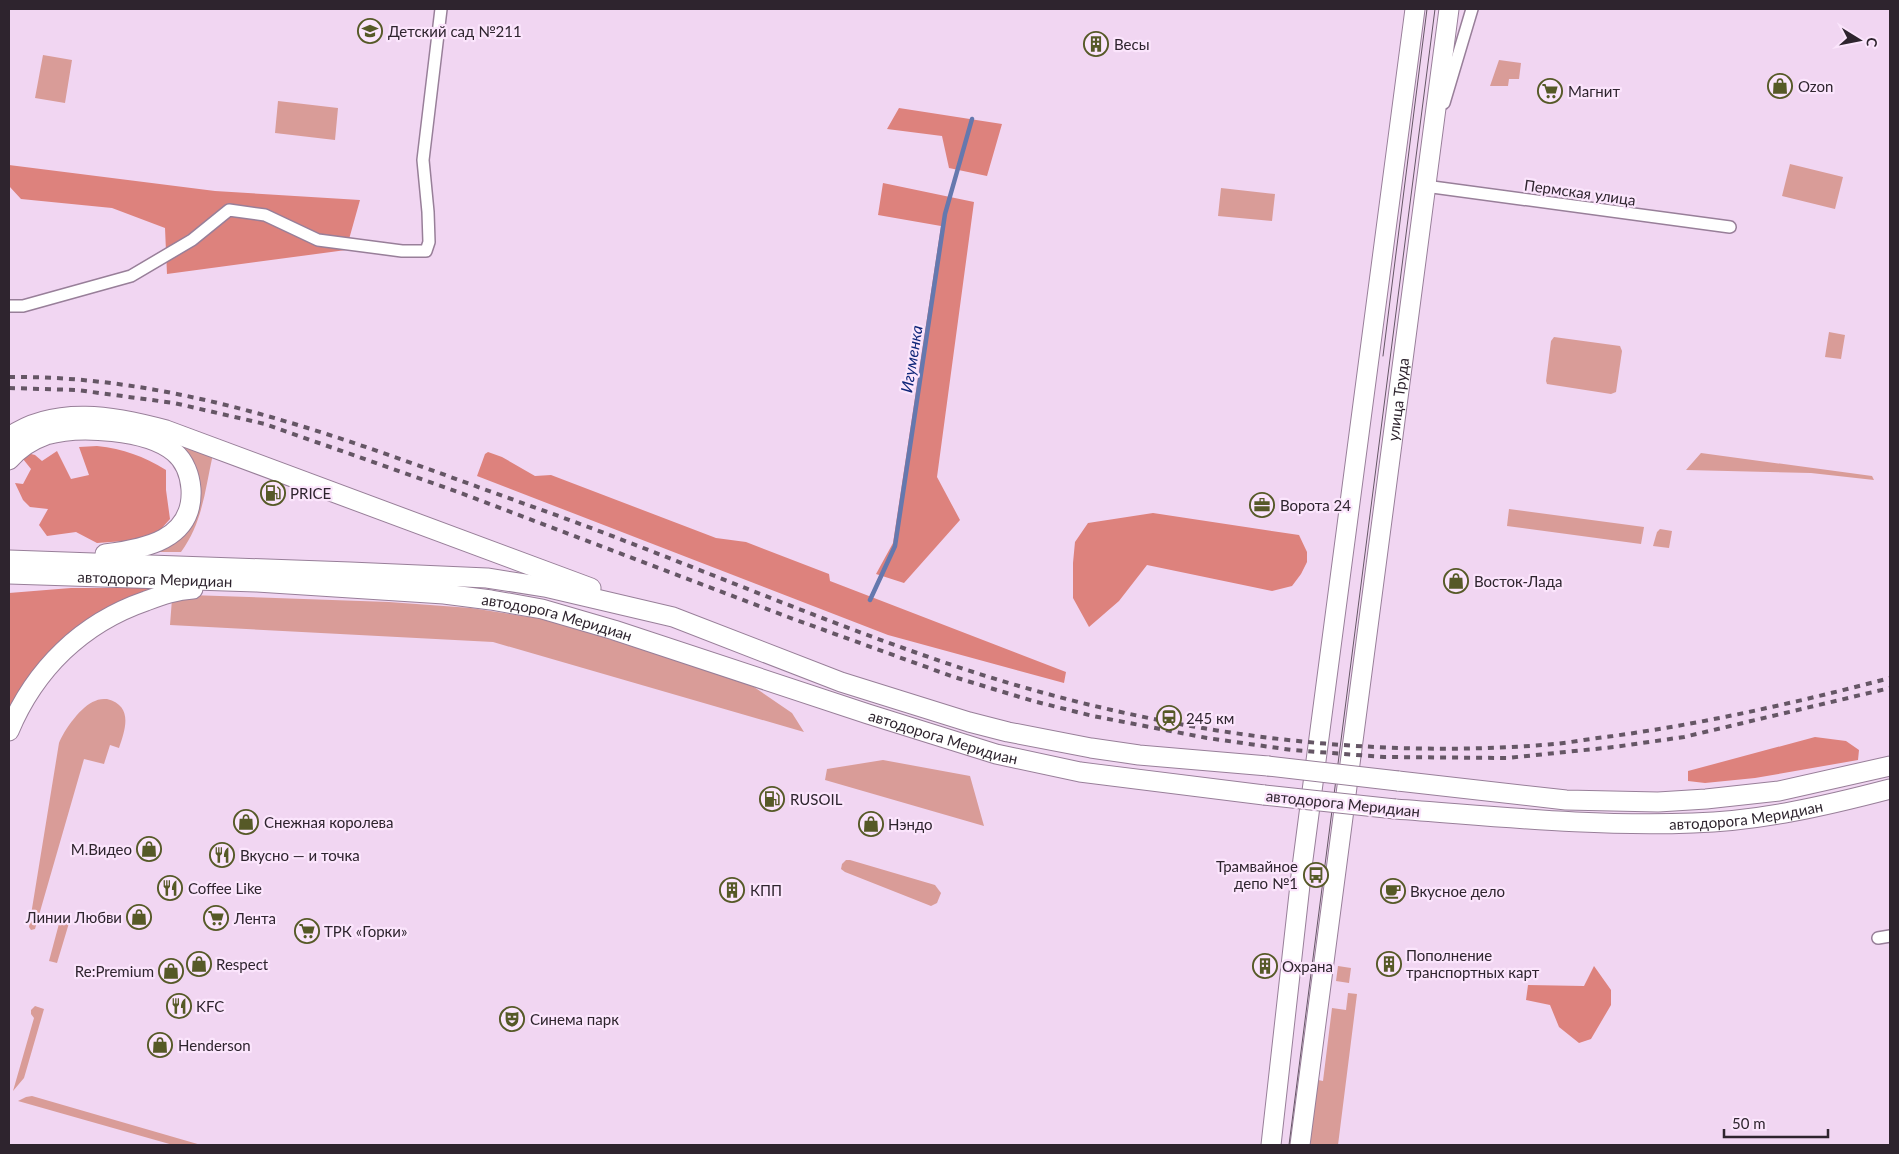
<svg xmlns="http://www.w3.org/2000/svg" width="1899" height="1154" font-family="Lato,sans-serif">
<rect width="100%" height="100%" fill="#f1d6f2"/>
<!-- green -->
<path fill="#d99c98" d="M43,55l29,5 -7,43 -30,-5z
M1499,60l22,3 -2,16h-10l-1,7h-18z
M278,101l60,7 -3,32 -60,-7z
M1790,164l53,13 -8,32 -53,-13z
M1221,188l54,6 -3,27 -54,-5z
M1829,332l16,3 -4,24 -16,-2z
M1554,337l66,9 2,5 -6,41 -5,2 -64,-10 -1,-3 5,-40z
M165,436l48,18c-8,35 -10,68 -32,98h-24l18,-11 23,-36 2,-11 -1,-14z
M1701,453l171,23 2,4 -63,-7 -125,-3z
M1509,509l135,18 -3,17 -134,-18z
M1660,529l12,2 -3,17 -16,-2 4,-14z
M190,595l199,7 82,6 77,12 170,53 36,14 38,26 12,19 -311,-90 -323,-17 2,-26z
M107,699c27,7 18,31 12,49l-9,-3 -6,19 -20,-5 -49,170 -4,1 -2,-3 30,-184c5,-13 23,-38 36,-42 4,-2 8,-2 12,-2z
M883,760l87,16 14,50 -159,-46 2,-11z
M846,860h4l85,25 6,8 -4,10 -6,3 -86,-34 -4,-3 1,-5z
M60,920l9,3 -12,40 -8,-2z
M1338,966l13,2 -2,15 -13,-2z
M1348,993l9,1 -19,151h-28l8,-65 5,1 9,-73 14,2z
M35,1006l9,3 -20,69 -11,13 21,-73 -3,-4v-4z
M32,1096l169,49h-28l-155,-44 8,-4z"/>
<!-- forest -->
<path fill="#dd827d" d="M899,108l103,16 -15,52 -38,-8 -7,-32 -55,-7z
M9,165l206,26 145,9 -14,50 -179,24 -2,-46 -53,-20 -91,-9 -12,-13z
M883,183l91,19 -37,275 23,43 -56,63 -28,-9 17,-31 48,-317 -63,-11z
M97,446c27,3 46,10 69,24v20l4,29 -18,20 -55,4 -21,-11 -29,4 -8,-11 9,-16 -18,-2 -7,-7 -8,-17 8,1 8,-15 -8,-10 4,-6 8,2 7,6 15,-10 14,28 18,-4 -10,-28z
M488,452l14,5 33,19 16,-1 165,63 30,4 83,32 1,7 236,91 -2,11 -176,-48 -411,-159 8,-22z
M1153,513l146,22 8,17v10l-6,12 -9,12 -20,5 -125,-26 -28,36 -30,26 -16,-29v-35l2,-21 13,-19z
M71,588h88l-25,7 -26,12 -24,15 -21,17 -54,79v-125z
M1815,737l31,4 13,9 -1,10 -103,18 -50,5 -17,-2v-10z
M1594,966l17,24v15l-20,34 -12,4 -20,-16 -9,-22 -24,-5 2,-15 56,1z"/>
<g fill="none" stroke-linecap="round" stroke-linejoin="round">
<!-- stream -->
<path stroke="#6578ae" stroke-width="4.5" d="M870,600l25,-54 50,-332 27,-95"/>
<defs>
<path id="minor" d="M1444,103l28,-94
M1425,186l305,41
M9,306h14l108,-30 61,-36 37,-30 36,5 53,25 84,11h24l3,-9 -1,-30 -5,-52 18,-151
M1878,938l12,-2"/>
<g id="primary">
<path d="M9,437c46,-32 106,-21 157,-7l425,158"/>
<path d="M9,460c10,-12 23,-20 37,-25 33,-10 102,-5 128,17 11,9 16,24 17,37 3,51 -47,60 -86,65"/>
<path d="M9,560l341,12 137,6 58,9 128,30 168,65 128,40 39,10 83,16 48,7 129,11"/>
<path id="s1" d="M9,574l248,8 187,12 47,6 51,9 72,21 254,84 128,40 84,18 184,23"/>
<path d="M9,731c26,-62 73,-108 137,-130 16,-6 30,-11 47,-12"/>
<path d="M1398,781l168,19 92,2 48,-3 73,-8 111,-25"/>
<path id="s2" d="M1395,809c99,7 199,18 298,14 67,-2 132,-17 197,-34"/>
<path d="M1271,1145l31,-278 113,-858"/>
<path id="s3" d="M1300,1145l149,-1136"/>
</g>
</defs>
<!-- minor casing -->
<use href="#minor" stroke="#987f99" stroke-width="14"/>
<!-- primary casing -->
<use href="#primary" stroke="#987f99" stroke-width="21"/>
<!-- minor -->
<use href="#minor" stroke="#fff" stroke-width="11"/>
<!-- primary -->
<use href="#primary" stroke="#fff" stroke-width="19"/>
<!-- tram -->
<path stroke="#655665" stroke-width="1" d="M1383,356l44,-347
M1289,1145l146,-1136"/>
<!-- rail -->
<path stroke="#655665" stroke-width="4" stroke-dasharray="6 6" stroke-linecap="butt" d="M9,377c181,-2 351,68 519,128 147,52 290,116 439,165 188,61 390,91 588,74 19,-2 39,-6 58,-8 94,-13 186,-34 277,-58
M9,388l68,2 97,13 91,21 193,68 330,125 166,60 79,24 60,15 114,22 85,12 92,7 123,1 107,-11 70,-10 206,-49"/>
<defs>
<path id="primary-bridge" d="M1268,766l130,15
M1264,795l131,14"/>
</defs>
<!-- primary-bridge casing -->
<use href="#primary-bridge" stroke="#987f99" stroke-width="21" stroke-linecap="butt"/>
<!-- primary-bridge -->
<use href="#primary-bridge" stroke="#fff" stroke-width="19"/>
</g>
<!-- icons -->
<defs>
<symbol id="school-ring" viewBox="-11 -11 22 22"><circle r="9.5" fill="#fbe5fc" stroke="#565927" stroke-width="1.5"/><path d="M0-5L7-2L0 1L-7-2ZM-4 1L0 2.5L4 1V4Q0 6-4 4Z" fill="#565927"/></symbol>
<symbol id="building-ring" viewBox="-11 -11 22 22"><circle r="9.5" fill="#fbe5fc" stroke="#565927" stroke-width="1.5"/><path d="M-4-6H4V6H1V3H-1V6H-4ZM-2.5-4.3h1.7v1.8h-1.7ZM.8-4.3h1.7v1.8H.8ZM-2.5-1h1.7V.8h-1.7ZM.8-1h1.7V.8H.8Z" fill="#565927"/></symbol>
<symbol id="shop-ring" viewBox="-11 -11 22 22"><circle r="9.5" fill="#fbe5fc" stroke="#565927" stroke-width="1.5"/><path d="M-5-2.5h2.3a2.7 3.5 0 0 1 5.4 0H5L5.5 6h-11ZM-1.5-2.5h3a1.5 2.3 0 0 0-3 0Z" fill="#565927"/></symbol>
<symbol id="supermarket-ring" viewBox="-11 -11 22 22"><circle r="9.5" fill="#fbe5fc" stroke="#565927" stroke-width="1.5"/><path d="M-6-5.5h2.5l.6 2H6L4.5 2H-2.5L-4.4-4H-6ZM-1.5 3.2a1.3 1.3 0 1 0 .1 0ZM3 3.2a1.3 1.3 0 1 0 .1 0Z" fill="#565927"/></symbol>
<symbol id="fuel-ring" viewBox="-11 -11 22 22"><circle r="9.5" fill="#fbe5fc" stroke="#565927" stroke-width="1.5"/><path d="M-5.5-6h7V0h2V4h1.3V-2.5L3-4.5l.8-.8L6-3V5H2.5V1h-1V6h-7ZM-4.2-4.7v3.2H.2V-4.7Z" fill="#565927"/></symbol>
<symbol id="office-ring" viewBox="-11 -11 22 22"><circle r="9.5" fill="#fbe5fc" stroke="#565927" stroke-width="1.5"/><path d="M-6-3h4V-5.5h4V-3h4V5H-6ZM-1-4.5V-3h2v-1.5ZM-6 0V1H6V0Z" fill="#565927"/></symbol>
<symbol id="station-ring" viewBox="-11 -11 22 22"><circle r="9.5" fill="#fbe5fc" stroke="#565927" stroke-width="1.5"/><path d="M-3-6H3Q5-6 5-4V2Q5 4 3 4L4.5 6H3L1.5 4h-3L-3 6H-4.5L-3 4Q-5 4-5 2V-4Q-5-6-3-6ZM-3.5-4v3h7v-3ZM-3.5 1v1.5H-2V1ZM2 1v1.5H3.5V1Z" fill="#565927"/></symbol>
<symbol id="restaurant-ring" viewBox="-11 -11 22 22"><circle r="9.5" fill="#fbe5fc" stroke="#565927" stroke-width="1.5"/><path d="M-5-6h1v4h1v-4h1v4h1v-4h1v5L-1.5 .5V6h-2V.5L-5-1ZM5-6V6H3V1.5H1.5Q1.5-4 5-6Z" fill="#565927"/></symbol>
<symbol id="bus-ring" viewBox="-11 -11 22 22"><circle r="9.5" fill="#fbe5fc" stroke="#565927" stroke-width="1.5"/><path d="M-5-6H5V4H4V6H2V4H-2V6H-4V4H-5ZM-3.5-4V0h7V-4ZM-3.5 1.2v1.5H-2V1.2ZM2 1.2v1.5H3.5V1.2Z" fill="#565927"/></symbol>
<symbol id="cafe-ring" viewBox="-11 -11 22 22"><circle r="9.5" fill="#fbe5fc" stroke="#565927" stroke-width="1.5"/><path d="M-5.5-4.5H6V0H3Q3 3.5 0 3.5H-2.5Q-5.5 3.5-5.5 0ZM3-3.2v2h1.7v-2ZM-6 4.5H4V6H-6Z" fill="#565927"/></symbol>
<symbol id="theatre-ring" viewBox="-11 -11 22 22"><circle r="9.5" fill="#fbe5fc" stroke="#565927" stroke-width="1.5"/><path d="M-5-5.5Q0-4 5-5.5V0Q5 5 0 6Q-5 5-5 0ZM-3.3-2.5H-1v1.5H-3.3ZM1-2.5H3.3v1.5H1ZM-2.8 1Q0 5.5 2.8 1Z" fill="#565927"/></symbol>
</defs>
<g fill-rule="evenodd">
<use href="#school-ring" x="356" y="17" width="28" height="28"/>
<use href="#building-ring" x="1082" y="30" width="28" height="28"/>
<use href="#shop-ring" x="1766" y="72" width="28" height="28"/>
<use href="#supermarket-ring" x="1536" y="77" width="28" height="28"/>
<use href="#fuel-ring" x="259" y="479" width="28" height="28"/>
<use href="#office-ring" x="1248" y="491" width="28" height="28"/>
<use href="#shop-ring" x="1442" y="567" width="28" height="28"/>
<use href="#station-ring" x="1155" y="704" width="28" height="28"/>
<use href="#fuel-ring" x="758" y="785" width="28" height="28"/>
<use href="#shop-ring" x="232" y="808" width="28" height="28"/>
<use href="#shop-ring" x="857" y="810" width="28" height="28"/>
<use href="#shop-ring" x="135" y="835" width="28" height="28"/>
<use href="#restaurant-ring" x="208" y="841" width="28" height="28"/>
<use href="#bus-ring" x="1302" y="861" width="28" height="28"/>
<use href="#restaurant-ring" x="156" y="874" width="28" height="28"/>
<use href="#building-ring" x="718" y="876" width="28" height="28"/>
<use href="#cafe-ring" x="1379" y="877" width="28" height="28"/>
<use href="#shop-ring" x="125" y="903" width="28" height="28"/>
<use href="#supermarket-ring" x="202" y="904" width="28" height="28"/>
<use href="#supermarket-ring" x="293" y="917" width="28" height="28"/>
<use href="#shop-ring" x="185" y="950" width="28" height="28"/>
<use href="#building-ring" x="1375" y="950" width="28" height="28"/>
<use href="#building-ring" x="1251" y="952" width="28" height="28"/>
<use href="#shop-ring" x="157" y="957" width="28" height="28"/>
<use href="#restaurant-ring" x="165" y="992" width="28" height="28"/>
<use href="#theatre-ring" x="498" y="1005" width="28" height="28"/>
<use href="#shop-ring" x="146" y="1031" width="28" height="28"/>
</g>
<g text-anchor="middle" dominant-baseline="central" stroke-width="4.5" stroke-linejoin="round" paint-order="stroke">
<!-- poi labels -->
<g font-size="15" fill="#2e242e" stroke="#fbe5fc" text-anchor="start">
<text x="388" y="31">Детский сад №211</text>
<text x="1114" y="44">Весы</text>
<text x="1798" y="86">Ozon</text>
<text x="1568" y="91">Магнит</text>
<text x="290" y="493">PRICE</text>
<text x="1280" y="505">Ворота 24</text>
<text x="1474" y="581">Восток-Лада</text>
<text x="1186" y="718">245 км</text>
<text x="790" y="799">RUSOIL</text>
<text x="264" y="822">Снежная королева</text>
<text x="888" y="824">Нэндо</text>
<text x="132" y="849" text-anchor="end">М.Видео</text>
<text x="240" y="855">Вкусно — и точка</text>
<text x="1298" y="866" text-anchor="end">Трамвайное<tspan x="1298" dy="17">депо №1</tspan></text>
<text x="188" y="888">Coffee Like</text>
<text x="750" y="890">КПП</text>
<text x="1410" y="891">Вкусное дело</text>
<text x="122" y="917" text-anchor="end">Линии Любви</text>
<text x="234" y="918">Лента</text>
<text x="324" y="931">ТРК «Горки»</text>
<text x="1406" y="955">Пополнение<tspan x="1406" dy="17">транспортных карт</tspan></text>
<text x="216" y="964">Respect</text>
<text x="1282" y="966">Охрана</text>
<text x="154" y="971" text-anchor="end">Re:Premium</text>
<text x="196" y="1006">KFC</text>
<text x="530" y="1019">Синема парк</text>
<text x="178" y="1045">Henderson</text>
</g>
<!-- street labels -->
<g font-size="15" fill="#2e242e" stroke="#fbe5fc">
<text transform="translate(1580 192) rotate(8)">Пермская улица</text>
<text stroke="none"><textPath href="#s3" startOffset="752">улица Труда</textPath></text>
<text stroke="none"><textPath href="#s1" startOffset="146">автодорога Меридиан</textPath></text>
<text stroke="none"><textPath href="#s1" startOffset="551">автодорога Меридиан</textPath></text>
<text stroke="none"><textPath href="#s1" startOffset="956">автодорога Меридиан</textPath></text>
<text transform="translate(1343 803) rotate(6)">автодорога Меридиан</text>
<text stroke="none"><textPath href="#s2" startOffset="352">автодорога Меридиан</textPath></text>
</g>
<!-- water labels -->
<g font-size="16" font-style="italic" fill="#0f2679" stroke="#fbe5fc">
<text transform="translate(911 359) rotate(-81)">Игуменка</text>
</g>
</g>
<!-- border -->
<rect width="1899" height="1154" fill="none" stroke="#2e242e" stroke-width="20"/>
<!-- north arrow -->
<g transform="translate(1859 40) rotate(100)" stroke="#fbe5fc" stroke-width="4" paint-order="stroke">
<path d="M0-4L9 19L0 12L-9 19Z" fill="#2e242e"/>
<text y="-8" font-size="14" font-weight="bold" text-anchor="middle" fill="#2e242e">С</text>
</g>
<!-- scale -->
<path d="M1724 1129v8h104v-8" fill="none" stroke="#2e242e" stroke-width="2.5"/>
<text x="1732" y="1129" font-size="15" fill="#2e242e" stroke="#fbe5fc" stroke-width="4" paint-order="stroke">50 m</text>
</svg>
